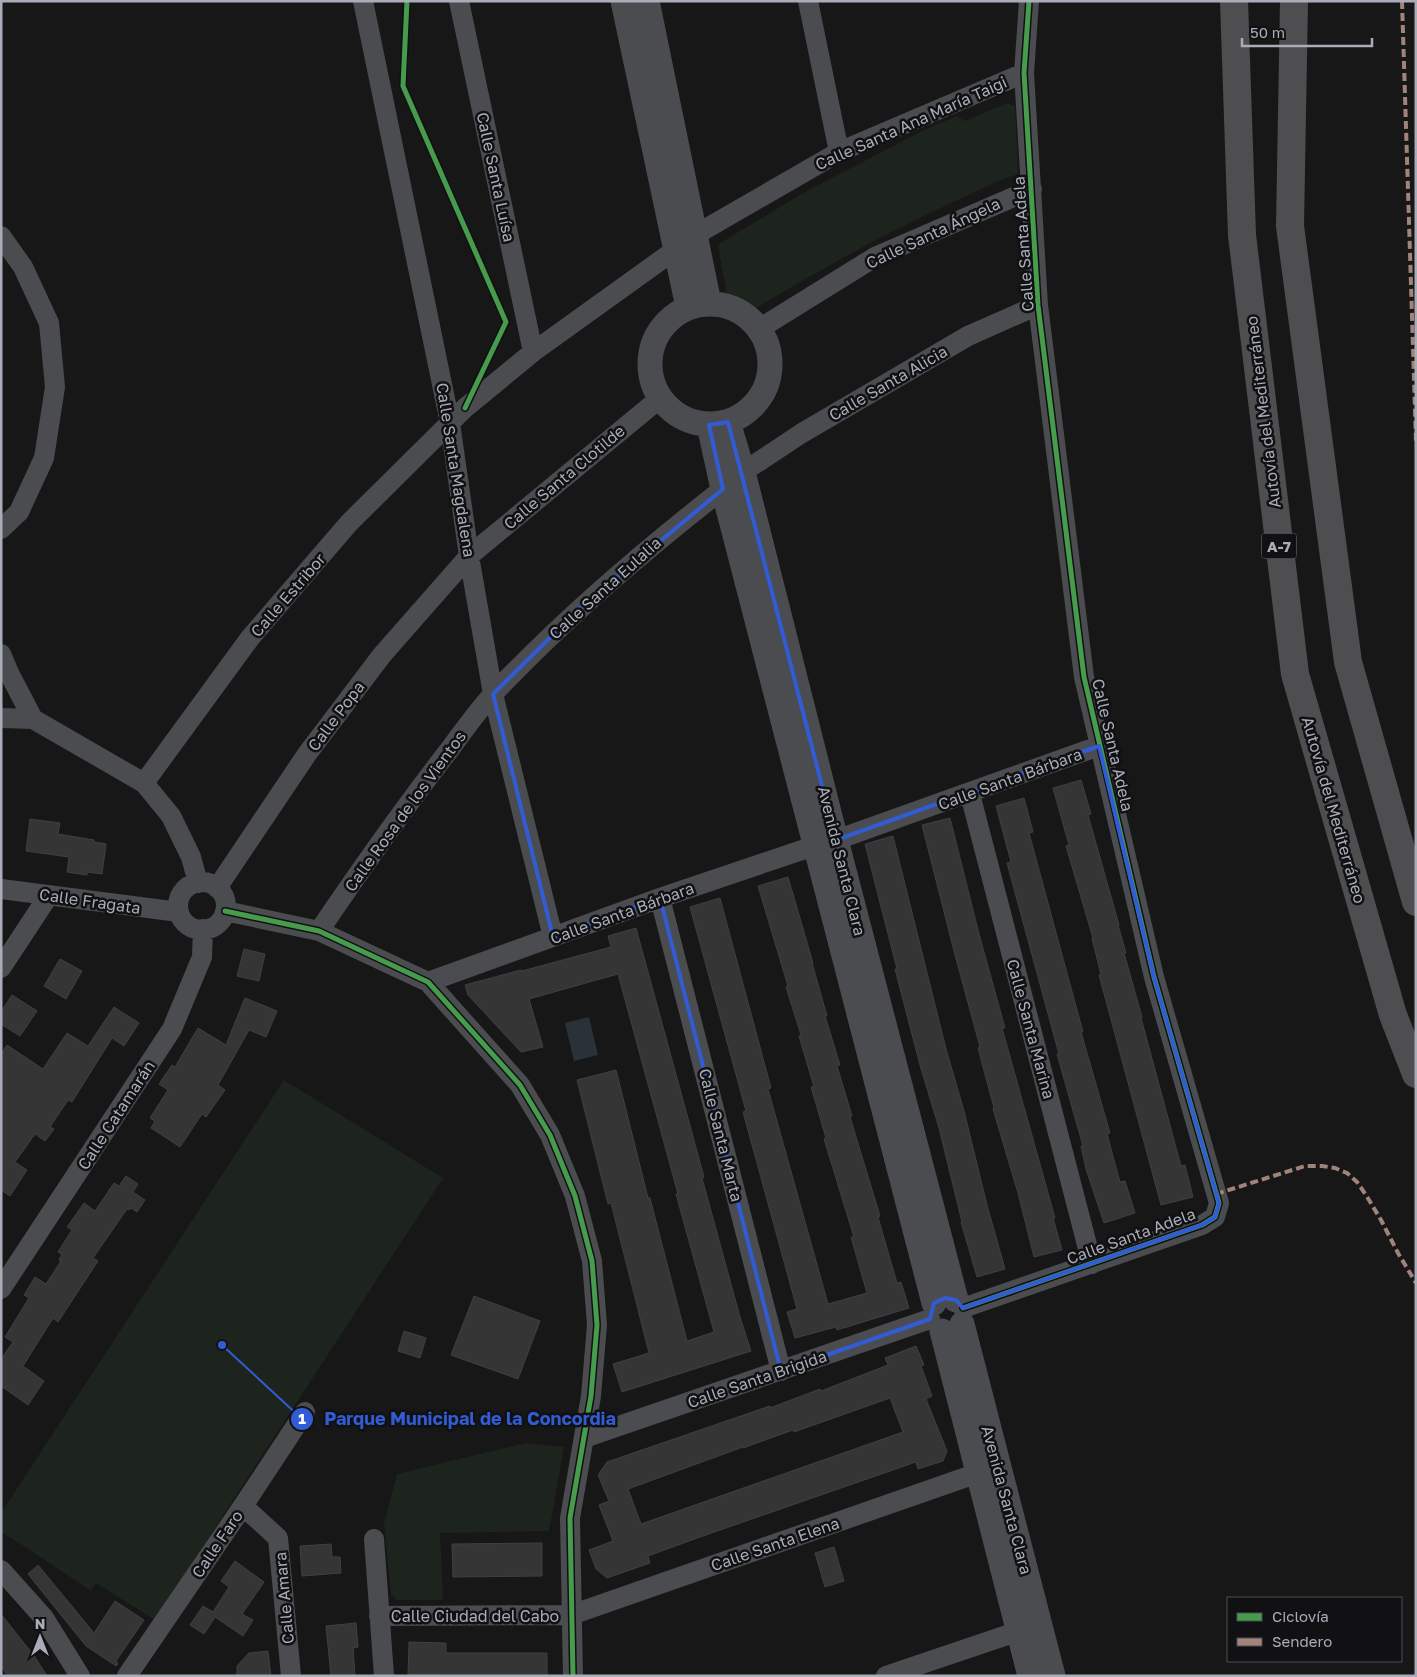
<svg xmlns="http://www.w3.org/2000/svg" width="1417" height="1677" font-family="'Golos Text',sans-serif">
<rect width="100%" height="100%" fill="#171717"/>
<!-- green -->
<path fill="#1d241e" d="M1007,103l8,3 3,68c-25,8 -49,21 -73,32 -66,30 -128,66 -191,103l-16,-4 -9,-5 -3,-10 -8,-44 4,-4 83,-50 117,-61 35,-15 8,5z
M284,1080l159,98 -288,442 -59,-37 -5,8 -64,-43 -26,-16v-19z
M526,1443l38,4 -15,84 -109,2 3,67h-47l-5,-6 -7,-70 13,-50z"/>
<!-- water -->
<path fill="#2a3239" d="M589,1017l9,38 -24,6 -9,-38z"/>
<!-- building -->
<path fill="#353536" stroke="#3f4043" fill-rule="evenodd" d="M1081,780l10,34 -3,1 31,110h-1l8,28h-2l18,64 -1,1 40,148 4,-1 8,32 -32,8 -62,-230h2l-9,-37h1l-27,-92 3,-1 -16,-57z
M1024,798l9,34 -4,1 54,199h-2l29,101 -3,1 13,48 5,-1 10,32 -31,10 -18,-54 -5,-23h2l-26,-92h2l-52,-191 4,-1 -15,-56z
M950,818l29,116 26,94h-3l53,190h-2l9,32 -28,7 -16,-64 -25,-84 1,-1 -16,-60 2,-1 -26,-96 -32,-126z
M30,819l30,4 -2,11 36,6v2l12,2 -4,30 -15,-2v3l-20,-3 2,-15 -43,-6z
M893,836l53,213 18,62 23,94 18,64 -28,8 -16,-55h1l-23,-94 -19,-63 -25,-96h2l-32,-125z
M788,877l25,86h-1l15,53h-2l15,49 -3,1 15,50 -2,1 30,99 -2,1 19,66 4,-1 8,26 -72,22 -1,-3 -41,11 -8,-26 10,-3 -54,-197 3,-1 -56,-204 30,-9 51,190 -3,1 60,215 39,-11 -16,-56h3l-30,-98 2,-1 -15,-51h3l-15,-51 2,-1 -15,-48 2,-1 -30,-100z
M636,928l68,249 -2,1 38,139 11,34 -129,41 -9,-28 36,-11 -38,-150 -3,1 -31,-124 39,-10 32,128h2l37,143 27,-9 -38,-138h2l-60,-220 -89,25 14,48 -22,5 -53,-57 -3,-10 56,-15 1,1 89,-24 -3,-11z
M244,949l21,5 -6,27 -22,-5z
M60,959l22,12 -16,28 -22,-13z
M12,995l25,16 -17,25 -19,-12v-12z
M245,998l32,13 -11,26 -17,-7 -31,55 7,5 -19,27 -4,-3 -22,33 -29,-19 4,-7 -5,-3 18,-28 -9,-6 13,-19 3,2 23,-39 28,17z
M114,1007l25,16 -15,23 -12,-8 -40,64 -4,-2 -18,27 4,2 -9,12 -10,-7 -20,28 12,8 -17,26 -9,-6v-136l6,-9 36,24 24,-36 21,13z
M126,1176l12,8 -5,8 12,8 -8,12 -6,-4 -2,2 -2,-1 -34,49 5,3 -40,61 -5,-4 -30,48 21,15 -16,24 -27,-19v-27l12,-17 -8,-5 24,-39 -5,-3 11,-18 11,7 15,-23 -2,-1 3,-6 -4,-2 14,-22 -5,-3 17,-24 11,8 19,-28 5,3z
M474,1296l66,25 -22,58 -67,-24z
M404,1331l22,7 -6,20 -22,-7z
M916,1346l8,19 -3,1 11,30 -6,3 21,52 -4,10 -25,8 -2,-7 -216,75 -52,19 2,7 -43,15 -11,-9 -7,-19 24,-9 -14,-36 10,-4 -11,-26 9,-13 163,-56v2l50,-19 1,2 67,-26 -3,-7zM890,1398l13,34 -262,92 -13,-35 115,-42v1l50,-18 1,2z
M542,1543v33l-89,1 -1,-33z
M331,1544l1,13h8l1,16 -39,3 -2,-30z
M834,1547l10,34 -19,6 -10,-34z
M235,1561l29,21 -22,32 11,6 -10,16 -28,-19 -11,17 -14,-9 13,-19 10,6 16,-25 -8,-6z
M38,1565l56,68 21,-32 29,19 -28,41 2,3 -2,2 -30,-20 -58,-72z
M1,1614l34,43 12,19h-39l-7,-9z
M356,1623l2,24 -5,1 2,28h-24l-5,-50z
M409,1642l37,1v10h101v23l-139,-1z
M268,1651l3,25h-34v-10l12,-13z"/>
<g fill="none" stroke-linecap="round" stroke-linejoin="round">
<!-- minor -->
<path stroke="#4b4c50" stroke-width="20" d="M363,1l87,422 19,133 24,138 60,243
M459,1l74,351
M808,1l31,151
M695,235l144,-83 185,-79
M1,236l22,31 26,56 6,64 -11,71 -25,54 -18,17
M759,329l116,-72 157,-68
M743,472l59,-39 166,-97 70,-31
M1,654l8,19 24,46 111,64 27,33 20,41 7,26
M1,718l32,1
M144,783l106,-145 99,-115 116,-115 68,-56 142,-102
M970,794l122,470
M836,840l263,-94
M178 906a24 24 0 1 1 48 0a24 24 0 1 1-48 0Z
M217,888l90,-134 75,-99 87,-99 190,-157
M1,889l178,23
M660,898l121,473
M225,911l94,20 109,51 92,103 30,50 25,61 17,65 5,64 -6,71 -21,122 3,158
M319,931c42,-62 85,-123 131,-182 14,-19 28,-39 44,-56 71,-75 148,-141 229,-204
M1,968l48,-73
M428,982l232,-84 157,-53
M1,1289l171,-260 30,-72 1,-28
M963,1308l239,-83 13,-8 4,-14 -65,-226 -70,-300 -46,-372 -14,-232 5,-72
M584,1438l346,-119
M243,1506l35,32 13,138
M374,1539l10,137
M1,1570l43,48 36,58
M379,1616l192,-1 407,-142
M127,1676l116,-170 62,-94
M886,1676l133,-45"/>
<!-- tertiary -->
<path stroke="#4b4c50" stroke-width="25" d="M623,1l65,306
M647,1l62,302
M650 364a60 60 0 1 1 120 0a60 60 0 1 1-120 0Z
M728,422l15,50 93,368 120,460
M709,425l14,64 211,814
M962,1324l91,352
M942,1331l88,345"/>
<!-- motorway -->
<path stroke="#4e4e51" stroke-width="28" d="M1234,1l8,234 53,439 98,341 23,59
M1294,1l-4,225 58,436 68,240"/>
<!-- quiet -->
<path stroke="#a18479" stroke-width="4" stroke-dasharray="8 4" stroke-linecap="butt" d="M1402,1l14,441
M1216,1194l89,-28h17l13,2 12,5 10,9 9,13 15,25 17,33 18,30"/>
<defs>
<path id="cycleway" d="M407,1l-4,85 103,236 -41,86
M225,911l94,20 109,51 92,103 30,50 25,61 17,65 5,64 -6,71 -21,122 3,158
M963,1308l239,-83 13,-8 4,-14 -65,-226 -70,-300 -46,-372 -14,-232 5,-72"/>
</defs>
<!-- cycleway casing -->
<use href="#cycleway" stroke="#111113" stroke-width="8"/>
<!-- cycleway -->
<use href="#cycleway" stroke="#469c4c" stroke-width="5"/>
</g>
<!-- marked area -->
<path fill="none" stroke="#325cd3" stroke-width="4" stroke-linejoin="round" d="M728,422l108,418 263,-94 55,231 65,226 -4,14 -13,8 -239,83 -7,-8 -11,-2 -11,5 -4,16 -149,52 -121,-473 -107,39 -60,-243 87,-86 143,-119 -14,-64z"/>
<g text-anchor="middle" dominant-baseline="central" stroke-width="5" stroke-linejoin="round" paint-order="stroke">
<!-- shield labels -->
<rect fill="#111113" stroke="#7b7e86" stroke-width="1" x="1261.5" y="533.5" width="35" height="25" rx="4"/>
<g font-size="15" font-weight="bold" fill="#a8adb8">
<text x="1279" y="546">A-7</text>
</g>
<!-- street labels -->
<g font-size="16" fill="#a8adb8" stroke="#111113">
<text transform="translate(911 123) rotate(-24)">Calle Santa Ana María Taigi</text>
<text transform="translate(496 177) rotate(78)">Calle Santa Luísa</text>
<text transform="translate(933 233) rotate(-25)">Calle Santa Ángela</text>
<text transform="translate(1023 244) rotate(-94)">Calle Santa Adela</text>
<text transform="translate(888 383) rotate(-30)">Calle Santa Alicia</text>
<text transform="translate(1263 412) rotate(-97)">Autovía del Mediterráneo</text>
<text transform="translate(456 470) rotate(81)">Calle Santa Magdalena</text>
<text transform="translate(564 477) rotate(-40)">Calle Santa Clotilde</text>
<text transform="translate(605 588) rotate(-42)">Calle Santa Eulalia</text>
<text transform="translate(288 595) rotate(-49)">Calle Estribor</text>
<text transform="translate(336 716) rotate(-53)">Calle Popa</text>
<text transform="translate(1113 745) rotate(77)">Calle Santa Adela</text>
<text transform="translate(1010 779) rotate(-20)">Calle Santa Bárbara</text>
<text transform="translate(1334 810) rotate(74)">Autovía del Mediterráneo</text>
<text transform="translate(405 811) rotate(-54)">Calle Rosa de los Vientos</text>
<text transform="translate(842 861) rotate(76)">Avenida Santa Clara</text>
<text transform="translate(90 901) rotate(8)">Calle Fragata</text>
<text transform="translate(622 913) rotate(-20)">Calle Santa Bárbara</text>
<text transform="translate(1031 1029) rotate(75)">Calle Santa Marina</text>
<text transform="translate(116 1115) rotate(-57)">Calle Catamarán</text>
<text transform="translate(721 1135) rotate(76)">Calle Santa Marta</text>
<text transform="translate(1131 1236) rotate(-20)">Calle Santa Adela</text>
<text transform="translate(757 1379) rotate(-19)">Calle Santa Brigida</text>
<text transform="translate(1007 1500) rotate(75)">Avenida Santa Clara</text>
<text transform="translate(217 1544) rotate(-56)">Calle Faro</text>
<text transform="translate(775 1544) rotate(-19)">Calle Santa Elena</text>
<text transform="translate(284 1598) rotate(-95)">Calle Amara</text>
<text x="475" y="1616">Calle Ciudad del Cabo</text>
</g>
</g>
<!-- callouts -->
<path fill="none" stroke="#325cd3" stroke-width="2" d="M222 1345L302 1419"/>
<g fill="#325cd3" stroke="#111113" stroke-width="2">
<circle cx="222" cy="1345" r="5"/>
<circle cx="302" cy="1419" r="12"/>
</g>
<g font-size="15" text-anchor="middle" font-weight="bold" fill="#fff">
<text x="302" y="1424">1</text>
</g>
<g font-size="18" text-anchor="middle" font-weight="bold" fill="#325cd3" stroke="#111113" stroke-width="5" stroke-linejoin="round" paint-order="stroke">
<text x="470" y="1425">Parque Municipal de la Concordia</text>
</g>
<!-- border -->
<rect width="1417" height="1677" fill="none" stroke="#a8adb8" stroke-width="5"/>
<!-- legend -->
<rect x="1227" y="1597" width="175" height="65" fill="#111113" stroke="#4d4f55"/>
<rect x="1237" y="1613" width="25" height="8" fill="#469c4c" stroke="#4d4f55"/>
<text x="1272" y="1622" font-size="15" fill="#a8adb8">Ciclovía</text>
<rect x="1237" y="1638" width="25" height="8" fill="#a18479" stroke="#4d4f55"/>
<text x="1272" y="1647" font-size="15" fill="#a8adb8">Sendero</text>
<!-- north arrow -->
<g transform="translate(40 1637)" stroke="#111113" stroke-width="4" paint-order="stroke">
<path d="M0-4L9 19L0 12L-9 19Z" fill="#a8adb8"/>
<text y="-8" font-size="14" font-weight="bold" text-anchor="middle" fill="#a8adb8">N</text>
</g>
<!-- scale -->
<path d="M1242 38v8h130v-8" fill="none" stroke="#a8adb8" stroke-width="2.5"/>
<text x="1250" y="38" font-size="15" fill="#a8adb8" stroke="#111113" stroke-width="4" paint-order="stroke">50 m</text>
</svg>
